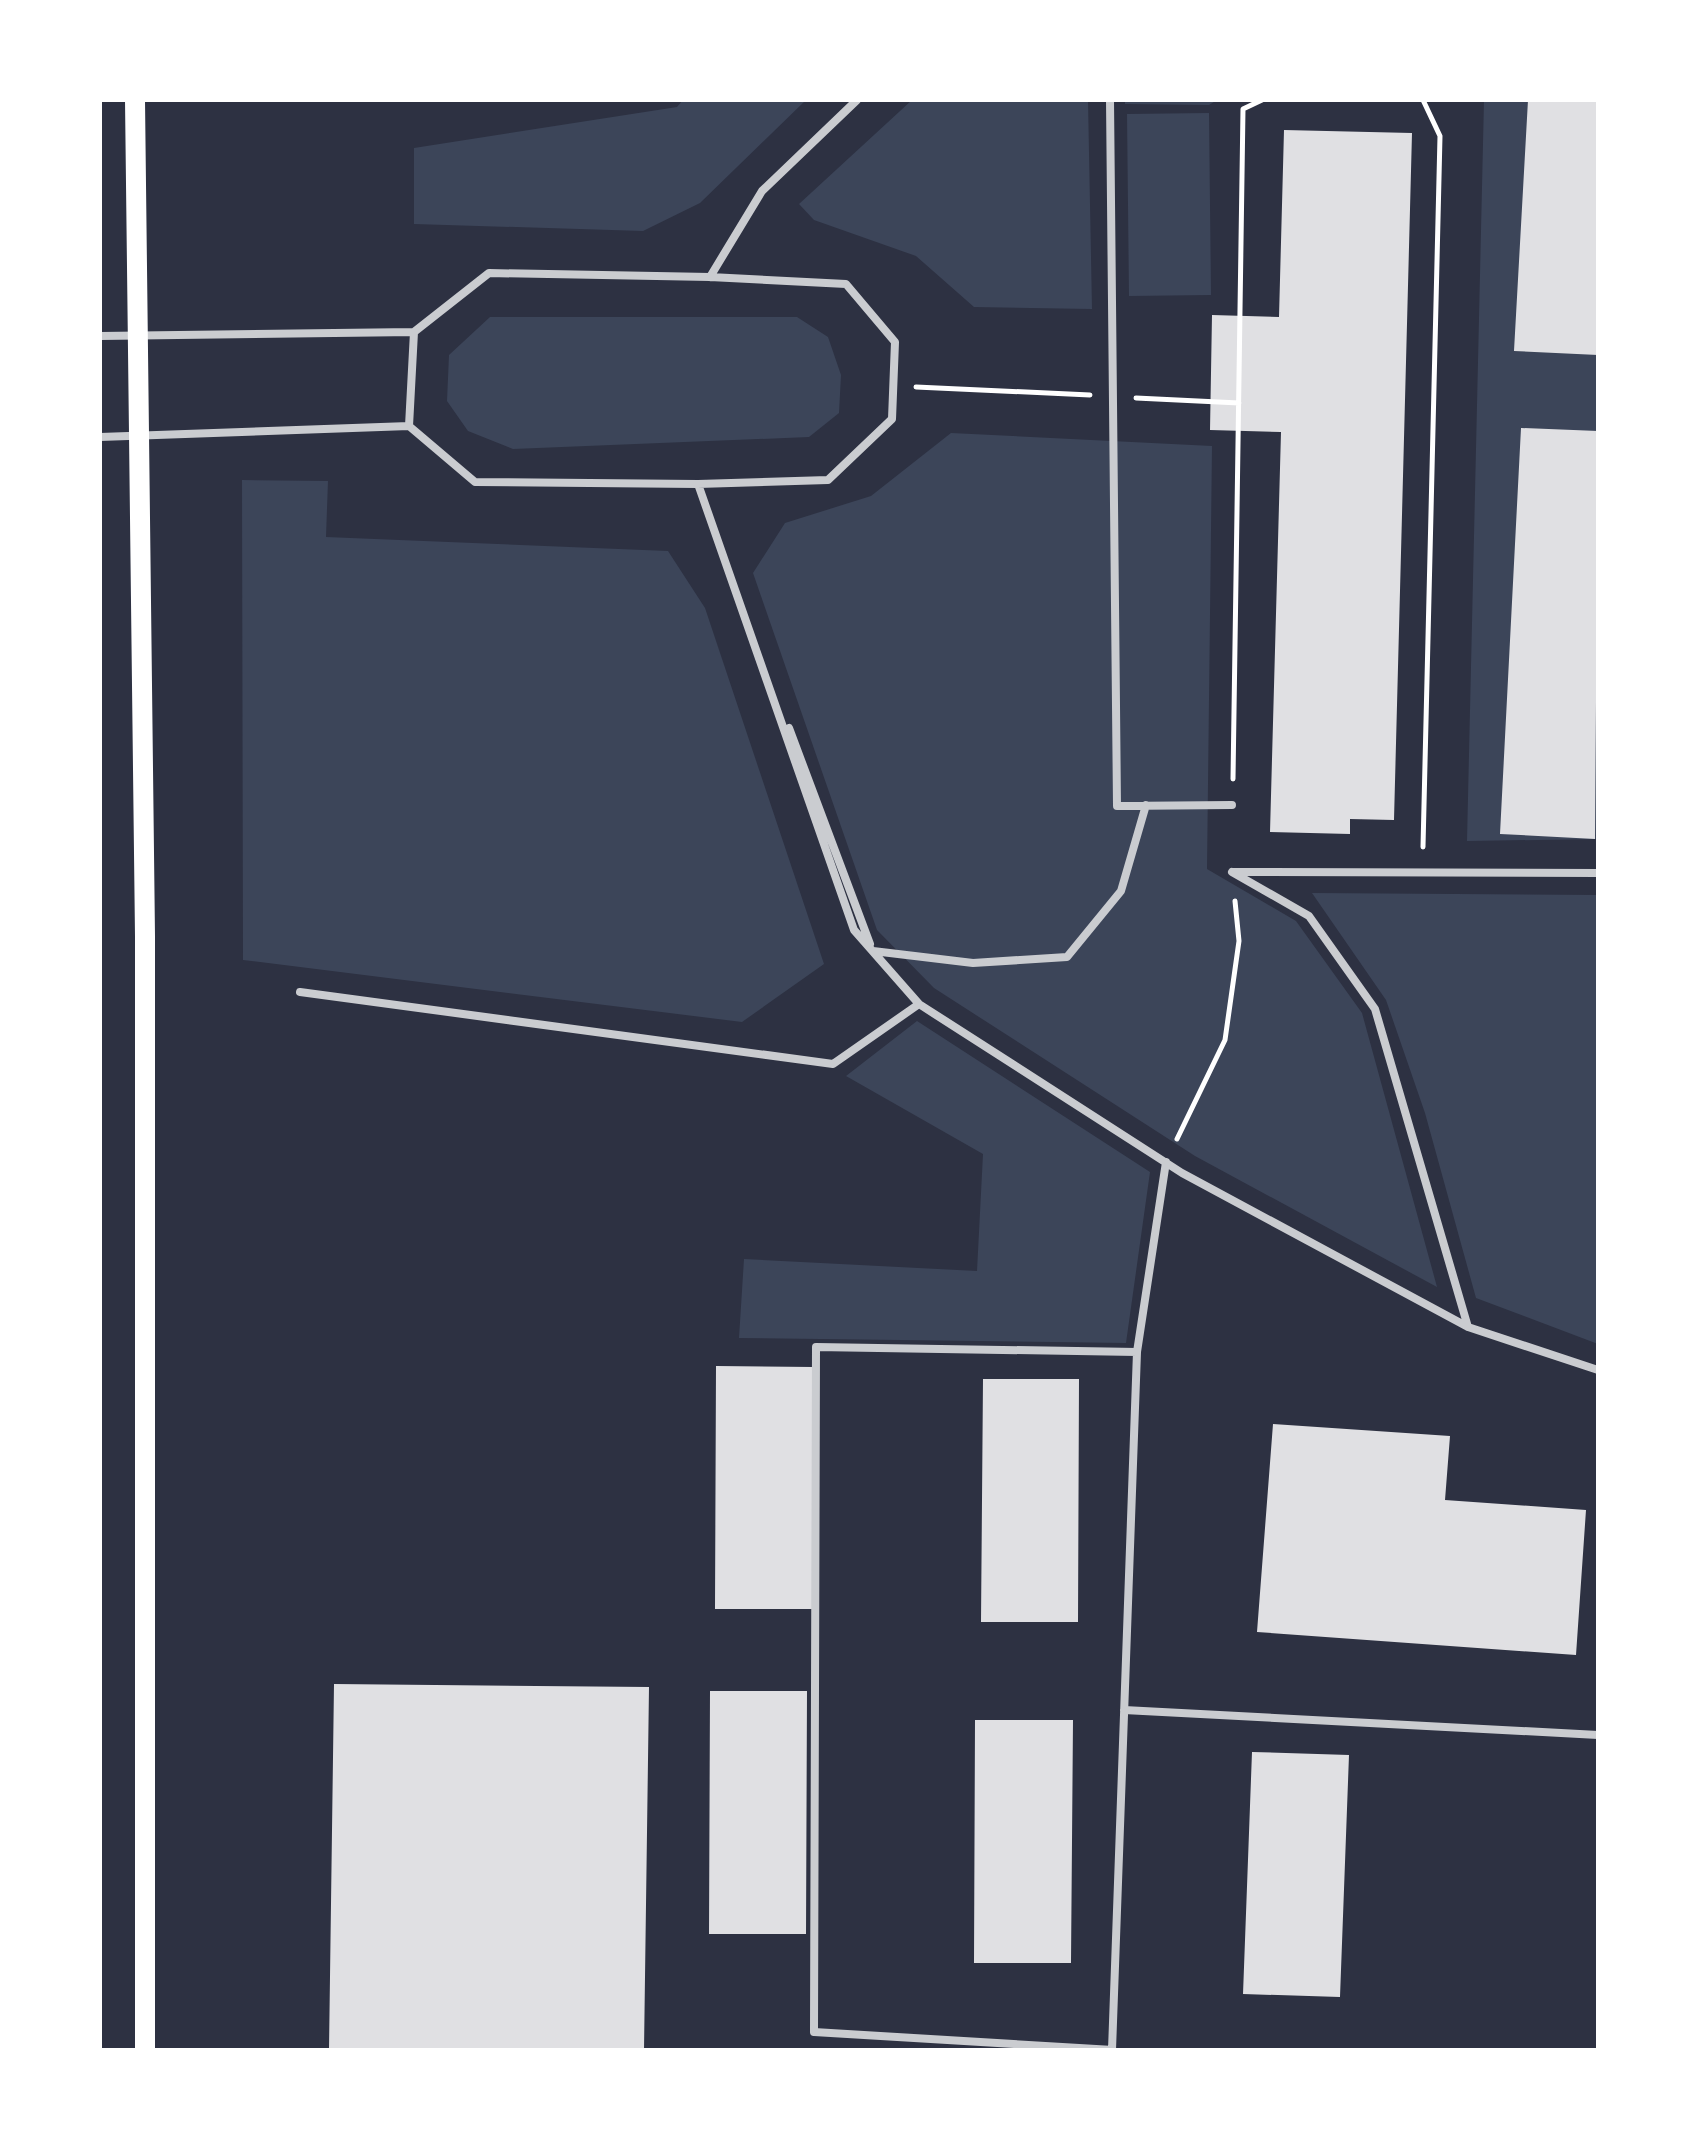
<svg xmlns="http://www.w3.org/2000/svg" width="1698" height="2150" font-family="'Roboto Condensed',sans-serif">
<rect width="100%" height="100%" fill="#2d3142"/>
<!-- green -->
<path fill="#3c4559" d="M683,100h123l-106,103 -57,28 -229,-7v-76l263,-41z
M912,100h176l4,209 -118,-2 -58,-51 -102,-36 -15,-16z
M1125,100h92l-8,5 -84,-1z
M1484,100h114v739l-131,2z
M1209,113l2,182 -82,1 -2,-182z
M490,317h307l31,20 13,38 -2,38 -30,24 -296,12 -45,-18 -21,-30 2,-46z
M951,433l261,13 -5,423 89,52 66,92 75,274 -242,-131 -261,-168 -57,-58 -124,-357 32,-50 86,-27z
M242,480l86,1 -2,56 342,14 37,57 119,356 -82,58 -499,-62z
M1312,893l286,2v449l-122,-46 -51,-185 -39,-113z
M917,1021l233,151 -24,171 -387,-5 5,-79 233,12 6,-117 -137,-78z"/>
<!-- building -->
<path fill="#e0e0e3" d="M1528,100h70v255l-84,-4z
M1284,130l128,3 -18,687 -44,-1v15l-80,-2 11,-400 -71,-2 2,-115 67,2z
M1521,428l77,3 -3,408 -95,-5z
M716,1366l97,1 -1,242h-97z
M983,1379h96l-1,243h-97z
M1273,1424l177,12 -5,64 141,10 -10,145 -319,-23z
M334,1684l315,3 -5,363h-315z
M710,1691h97l-1,243h-97z
M975,1720h98l-2,243h-97z
M1252,1752l97,3 -9,242 -97,-3z"/>
<g fill="none" stroke-linecap="round" stroke-linejoin="round">
<!-- path -->
<path stroke="#fff" stroke-width="5" d="M916,387l174,8
M1136,398l103,5
M1233,779l10,-670 19,-9
M1423,847l17,-711 -17,-36
M1177,1139l48,-99 14,-99 -4,-40"/>
<!-- minor -->
<path stroke="#caccd0" stroke-width="8" d="M1110,100l7,706 115,-1
M489,273l221,4 136,7 49,58 -3,77 -64,61 -130,4 -223,-2 -66,-56 5,-94z
M710,277l52,-86 95,-91
M100,336l314,-4
M100,437l309,-11
M698,484l156,446 65,74 263,169 286,154 130,43
M789,728l81,216
M1232,872l77,44 66,93 93,318
M1233,872l365,1
M873,951l100,12 94,-6 54,-66 25,-86
M300,992l533,72 86,-60
M1124,1710l474,25
M1112,2050l25,-698
M1113,2050l-299,-18 2,-685 321,5 29,-190"/>
<!-- primary -->
<path stroke="#fff" stroke-width="20" d="M135,100l10,836v1114"/>
</g>
<!-- border -->
<rect width="1698" height="2150" fill="none" stroke="#ffffff" stroke-width="204"/>
</svg>
